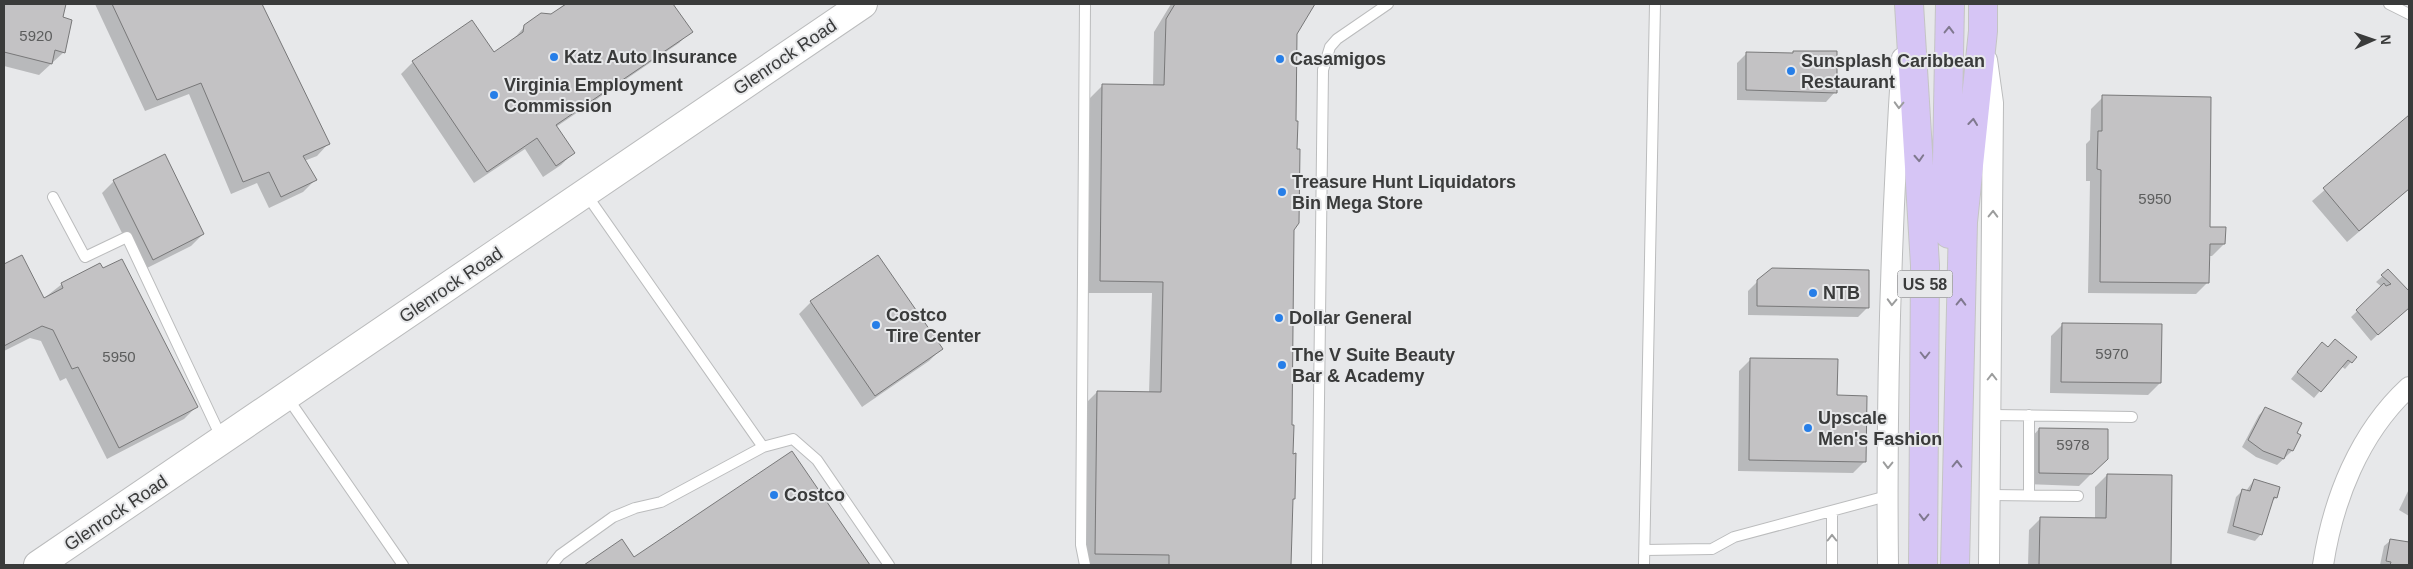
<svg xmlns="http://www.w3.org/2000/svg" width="2413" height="569" font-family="Helvetica,sans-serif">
<rect width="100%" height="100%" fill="#e7e8ea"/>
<!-- shadow -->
<path fill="#0003" d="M4,4h61l-4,14 3,34 -25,23 -35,-9z
M95,4h166l67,140 -11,12 -13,5 11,19 -12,12 -34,16 -12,-25 -26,11 -42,-100 -44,17z
M565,4h107l19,27 -12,12 -123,84 17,26 -12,12 -18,12 -18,-28 -51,34 -73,-109 12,-12 58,-40 22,32 19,-13 13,-15 26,-11z
M1171,4h142l-18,29 -5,393 4,73 -2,2 -3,64h-206l2,-161 12,-12 52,1 3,-100h-64l2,-195 12,-12h51l1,-54z
M1747,53h89l-1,39 -9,10 -89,-2v-37z
M2103,97l121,147 -12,12h-4v26l-12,12 -108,-1 2,-112h-4v-37l4,-4 1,-31z
M2409,117v72l-62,53 -35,-41z
M114,181l89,53 -12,12 -50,25 -39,-78z
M21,257l22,42 19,-15 134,123 -12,12 -77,40 -41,-81 -6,3 -19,-40 -11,-3 -26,13v-86z
M2388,271l21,23v11l-38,36 -20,-24 31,-30 -6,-5z
M1758,281l110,26 -10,10 -110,-2v-24z
M811,302l130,47 -12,12 -67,46 -63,-93z
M2063,324l97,59 -12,12 -98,-2 1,-57z
M2335,340l16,22 -6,7 -4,-3 -27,32 -23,-19 24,-29 12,-1z
M1751,359l84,38 30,64 -12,12 -115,-2 1,-100z
M2265,409l34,27 -7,15 -15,14 -21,-8 -14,-10 17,-32z
M2039,429l55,42 -15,15 -52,-2 1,-43z
M791,453l77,112h-282l35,-24 13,18z
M2107,475l64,1 -2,89h-141l1,-35 12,-12 54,1v-32z
M2254,480l22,18 -5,4 -10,32 -6,7 -28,-8 9,-36 7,-7 3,1z
M2409,489v27l-10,-6z
M2391,540l18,4v21h-29l4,-19z"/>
<!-- building -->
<path fill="#c3c2c4" stroke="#787879" d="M4,4h62l-3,13 9,3 -7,33 -10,-3 -3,14 -48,-12z
M112,4h150l68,140 -27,12 14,24 -36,17 -12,-25 -26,10 -42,-99 -44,17z
M566,4h107l20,28 -137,93 19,28 -19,13 -19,-28 -50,34 -75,-111 60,-41 22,32 29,-20 1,-7 17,-12 10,1z
M1175,4h140l-18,30 -1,87h2l-1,28h3l-1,74 -5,7 -2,195h2l-1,29 3,-1 -1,46h-2l-2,66h-122v-10l-74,-1 2,-163 64,1 2,-110 -63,-1 2,-197 62,1 2,-66z
M1793,51h44v42l-91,-3v-38l47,1z
M2102,95l109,2 -1,130h16l-1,17h-15l-1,39 -109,-1 1,-112 -4,-1 1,-38h4z
M2409,115v74l-50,42 -36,-43z
M165,154l39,80 -51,26 -40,-80z
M22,255l22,43 19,-10 -2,-5 39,-20 3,5 19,-9 76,148 -79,41 -41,-81 -6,2 -19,-39 -11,-4 -38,20v-82z
M878,255l65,94 -68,47 -65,-95z
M1772,268l97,2v38l-112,-2v-26z
M2388,269l21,22v17l-31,27 -22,-25 28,-27 2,3 5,-2 -10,-9z
M2062,323l100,1 -1,59 -100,-1z
M2335,339l22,18 -5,6 -4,-3 -27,32 -24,-20 25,-30 6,5z
M1750,358l88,1 -1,36 30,1 -1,66 -117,-2z
M2265,407l37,16 -5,10 4,2 -8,16 -5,-2 -4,10 -21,-8 -15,-11z
M2039,428l69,1v30l-16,15 -53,-1z
M792,451l78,114h-286l38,-26 12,18z
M2107,474l65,1 -1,90h-132l1,-48 66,1z
M2254,479l26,8 -3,11 -3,-1 -12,38 -29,-9 9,-37 8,2z
M2390,539l19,3v23h-19l1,-3 -5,-1z"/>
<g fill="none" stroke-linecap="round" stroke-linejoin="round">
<defs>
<path id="lane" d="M2389,4l20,10
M586,194l177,253
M53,197l32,60 42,-20 95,202
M287,397l116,168
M1992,415l140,2
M1991,495l87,1
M2029,495v-80
M1832,511v54
M1645,550l67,-1 22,-12 153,-41
M552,565l8,-10 53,-38 22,-9 26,-6 102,-55 30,-8 24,21 72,105
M1085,565l-4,-20 4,-541
M1317,565l6,-495 7,-23 7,-8 51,-35
M1644,565l11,-561"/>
<path id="street" d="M1987,60l6,43 -4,462
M1888,565c-2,-169 3,-338 14,-507
M2323,565c10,-65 36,-132 86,-178"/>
<path id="secondary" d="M38,565l825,-561"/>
<path id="primary" d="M1909,4l16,261 -2,300
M1949,234l-3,-20 4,-210
M1955,565l8,-343 20,-191v-27"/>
</defs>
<!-- lane casing -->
<use href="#lane" stroke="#bbbcbd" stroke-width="12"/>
<!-- street casing -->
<use href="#street" stroke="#bbbcbd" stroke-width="22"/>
<!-- secondary casing -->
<use href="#secondary" stroke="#bbbcbd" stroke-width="30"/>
<!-- primary casing -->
<use href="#primary" stroke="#c4c4c4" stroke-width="30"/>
<!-- lane -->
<use href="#lane" stroke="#fff" stroke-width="10"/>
<!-- street -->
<use href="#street" stroke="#fff" stroke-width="20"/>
<!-- secondary -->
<use href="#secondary" stroke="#fff" stroke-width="28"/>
<!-- primary -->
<use href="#primary" stroke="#d6c5f5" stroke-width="28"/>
</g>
<!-- one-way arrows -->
<defs><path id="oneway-chevron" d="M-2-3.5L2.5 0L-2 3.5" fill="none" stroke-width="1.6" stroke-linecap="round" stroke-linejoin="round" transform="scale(1.25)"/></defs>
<g stroke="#80798f">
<use href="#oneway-chevron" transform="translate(1949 30) rotate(-89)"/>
<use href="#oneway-chevron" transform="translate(1973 122) rotate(-84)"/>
<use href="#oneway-chevron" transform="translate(1919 158) rotate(87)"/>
<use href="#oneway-chevron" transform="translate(1961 302) rotate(-89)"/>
<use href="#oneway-chevron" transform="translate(1925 355) rotate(90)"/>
<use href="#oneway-chevron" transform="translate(1957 464) rotate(-89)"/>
<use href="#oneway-chevron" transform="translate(1924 517) rotate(91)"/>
</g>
<g stroke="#9c9d9d">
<use href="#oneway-chevron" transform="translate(1899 105) rotate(92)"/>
<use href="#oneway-chevron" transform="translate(1993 214) rotate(-89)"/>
<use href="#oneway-chevron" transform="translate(1892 302) rotate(92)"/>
<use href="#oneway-chevron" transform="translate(1992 377) rotate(-90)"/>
<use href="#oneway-chevron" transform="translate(1888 465) rotate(91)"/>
<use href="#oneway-chevron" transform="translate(1832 538) rotate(-90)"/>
</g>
<!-- markers -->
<g fill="#267ee8" stroke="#e7e8ea" stroke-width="2">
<circle cx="554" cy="57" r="5"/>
<circle cx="1280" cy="59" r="5"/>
<circle cx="1791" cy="71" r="5"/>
<circle cx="494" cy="95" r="5"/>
<circle cx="1282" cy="192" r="5"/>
<circle cx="1813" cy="293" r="5"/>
<circle cx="1279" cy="318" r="5"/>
<circle cx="876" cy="325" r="5"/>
<circle cx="1282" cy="365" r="5"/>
<circle cx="1808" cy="428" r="5"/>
<circle cx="774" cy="495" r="5"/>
</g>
<g text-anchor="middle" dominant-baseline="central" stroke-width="4" stroke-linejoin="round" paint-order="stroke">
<!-- number labels -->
<g font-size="15" fill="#5c5d5d">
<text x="36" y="35">5920</text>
<text x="2155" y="198">5950</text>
<text x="2112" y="353">5970</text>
<text x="119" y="356">5950</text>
<text x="2073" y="444">5978</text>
</g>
<!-- shield labels -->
<rect fill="#e7e8ea" stroke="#6e6f70" stroke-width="1" x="1897.5" y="270.5" width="55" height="27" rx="4"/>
<g font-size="16" font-weight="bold" fill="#3a3b3b">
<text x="1925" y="284">US 58</text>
</g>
<!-- poi labels -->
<g font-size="18" font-weight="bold" fill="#3a3b3b" stroke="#e7e8ea" text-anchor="start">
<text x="564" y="57">Katz Auto Insurance</text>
<text x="1290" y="59">Casamigos</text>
<text x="1801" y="61">Sunsplash Caribbean<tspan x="1801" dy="21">Restaurant</tspan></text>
<text x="504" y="85">Virginia Employment<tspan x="504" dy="21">Commission</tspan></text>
<text x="1292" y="182">Treasure Hunt Liquidators<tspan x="1292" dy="21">Bin Mega Store</tspan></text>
<text x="1823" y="293">NTB</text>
<text x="886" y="315">Costco<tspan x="886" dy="21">Tire Center</tspan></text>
<text x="1289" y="318">Dollar General</text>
<text x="1292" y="355">The V Suite Beauty<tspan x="1292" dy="21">Bar &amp; Academy</tspan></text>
<text x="1818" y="418">Upscale<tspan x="1818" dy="21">Men's Fashion</tspan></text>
<text x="784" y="495">Costco</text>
</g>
<!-- street labels -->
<g font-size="18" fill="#3a3b3b" stroke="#e7e8ea">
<text transform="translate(785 57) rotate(-34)">Glenrock Road</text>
<text transform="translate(451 285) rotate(-34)">Glenrock Road</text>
<text transform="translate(116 513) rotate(-34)">Glenrock Road</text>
</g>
</g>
<!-- border -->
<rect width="2413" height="569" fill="none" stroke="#3a3b3b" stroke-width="10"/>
<!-- north arrow -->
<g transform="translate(2373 40) rotate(88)" stroke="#e7e8ea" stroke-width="4" paint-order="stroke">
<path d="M0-4L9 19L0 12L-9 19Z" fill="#3a3b3b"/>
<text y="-8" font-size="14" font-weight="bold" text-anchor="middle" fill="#3a3b3b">N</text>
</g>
</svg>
